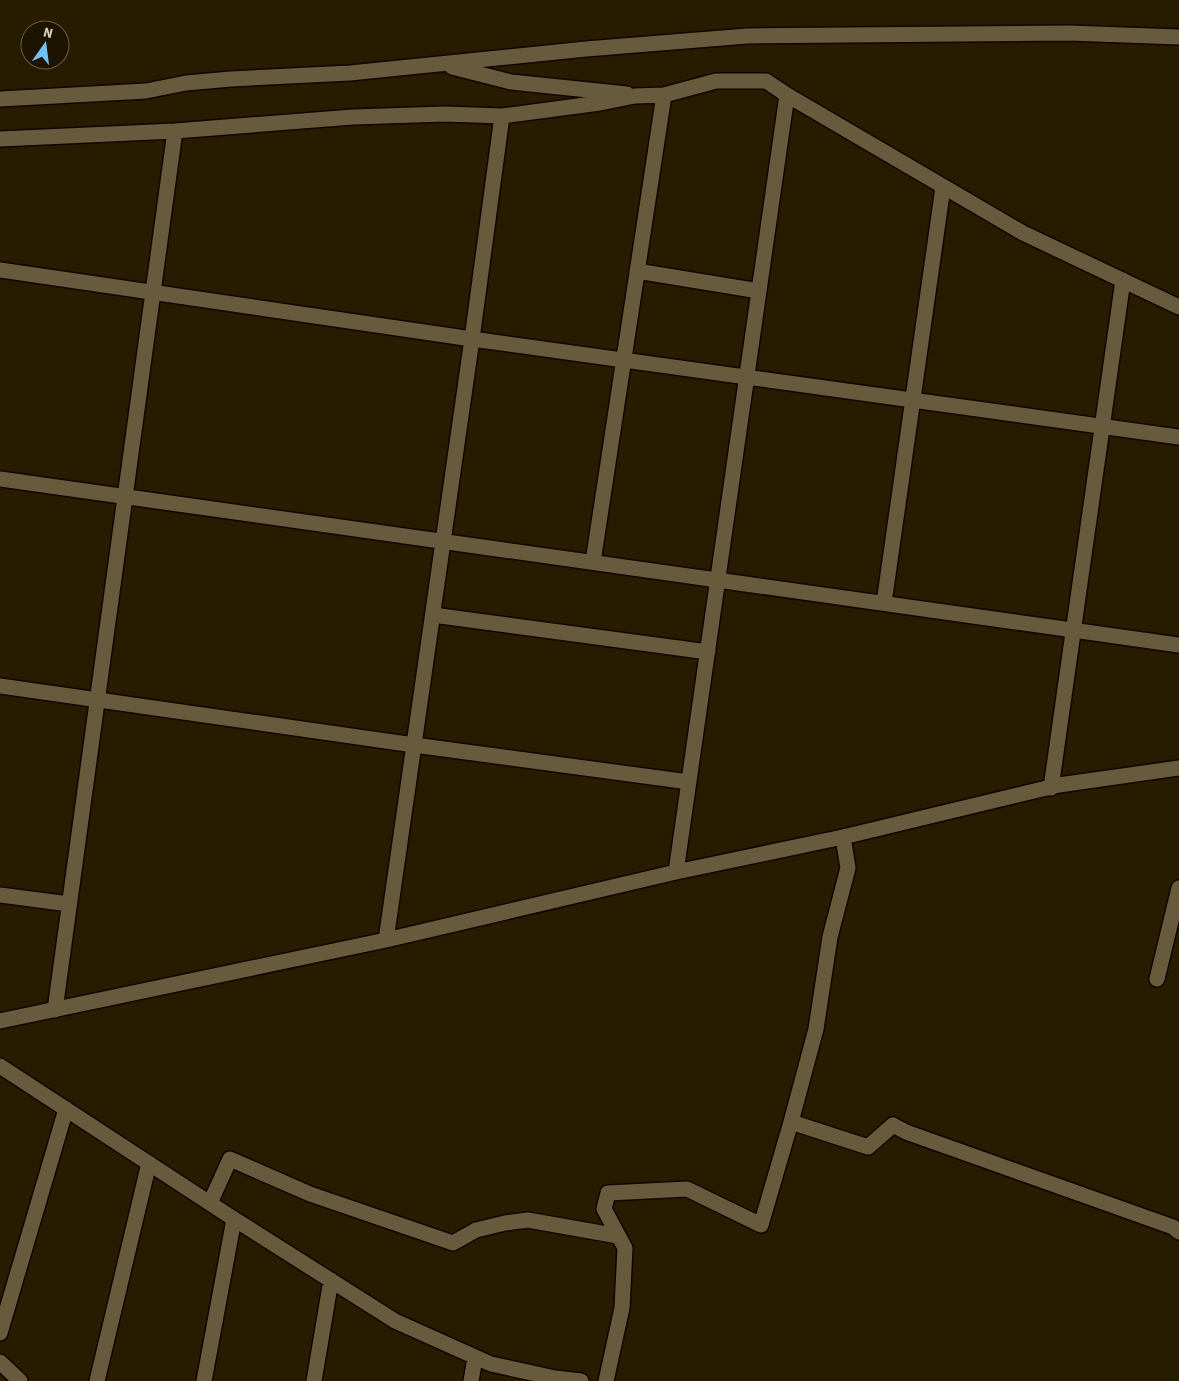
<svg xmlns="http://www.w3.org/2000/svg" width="1179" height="1381" font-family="'Source Sans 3',sans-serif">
<rect width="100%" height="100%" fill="#271c00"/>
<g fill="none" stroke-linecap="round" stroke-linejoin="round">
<defs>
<path id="lane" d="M791,1122l77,25 25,-22 13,7 267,95 6,5
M210,1203l20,-44 80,35 143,49 23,-13 29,-7 23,-3 90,16
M606,1381l16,-73 3,-60 -21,-39 4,-16 79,-4 74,36 30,-103 25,-93 14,-92 18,-69 -5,-31"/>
<path id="street" d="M452,67l59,15 116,12
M0,99l146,-8 40,-8 45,-4 119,-6 236,-24 161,-13 322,-3 110,4
M0,139l175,-8 178,-14 92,-3 57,2 98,-13 35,-7 29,-1 52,-14h50l21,14 236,138 156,74
M0,270l472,69 707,98
M637,271l122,20
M0,479l1179,166
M593,562l71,-467
M884,603l59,-416
M433,615l275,37
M0,686l414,59 275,37
M1051,788l72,-508
M676,872l111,-777
M0,895l69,9
M386,940l86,-601 30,-223
M1157,979l22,-91
M55,1010l120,-879
M0,1021l386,-81 290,-68 167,-35 216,-52 120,-17
M0,1066l234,153 161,102 96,43 64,14 26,3
M0,1333l66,-224
M0,1362l20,19
M97,1381l52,-218
M204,1381l30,-162
M314,1381l17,-101
M471,1381l4,-23"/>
</defs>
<!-- lane casing -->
<use href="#lane" stroke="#100600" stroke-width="18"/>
<!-- street casing -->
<use href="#street" stroke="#100600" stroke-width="18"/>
<!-- lane -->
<use href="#lane" stroke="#685b3d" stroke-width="15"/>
<!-- street -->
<use href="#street" stroke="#685b3d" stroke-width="15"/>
</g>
<!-- north arrow -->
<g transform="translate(45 45) rotate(14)"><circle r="24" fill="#1c1300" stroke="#675f4d"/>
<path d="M0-4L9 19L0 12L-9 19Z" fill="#71c1f5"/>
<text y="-8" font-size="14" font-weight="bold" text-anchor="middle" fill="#d8d1c0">N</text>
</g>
</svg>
